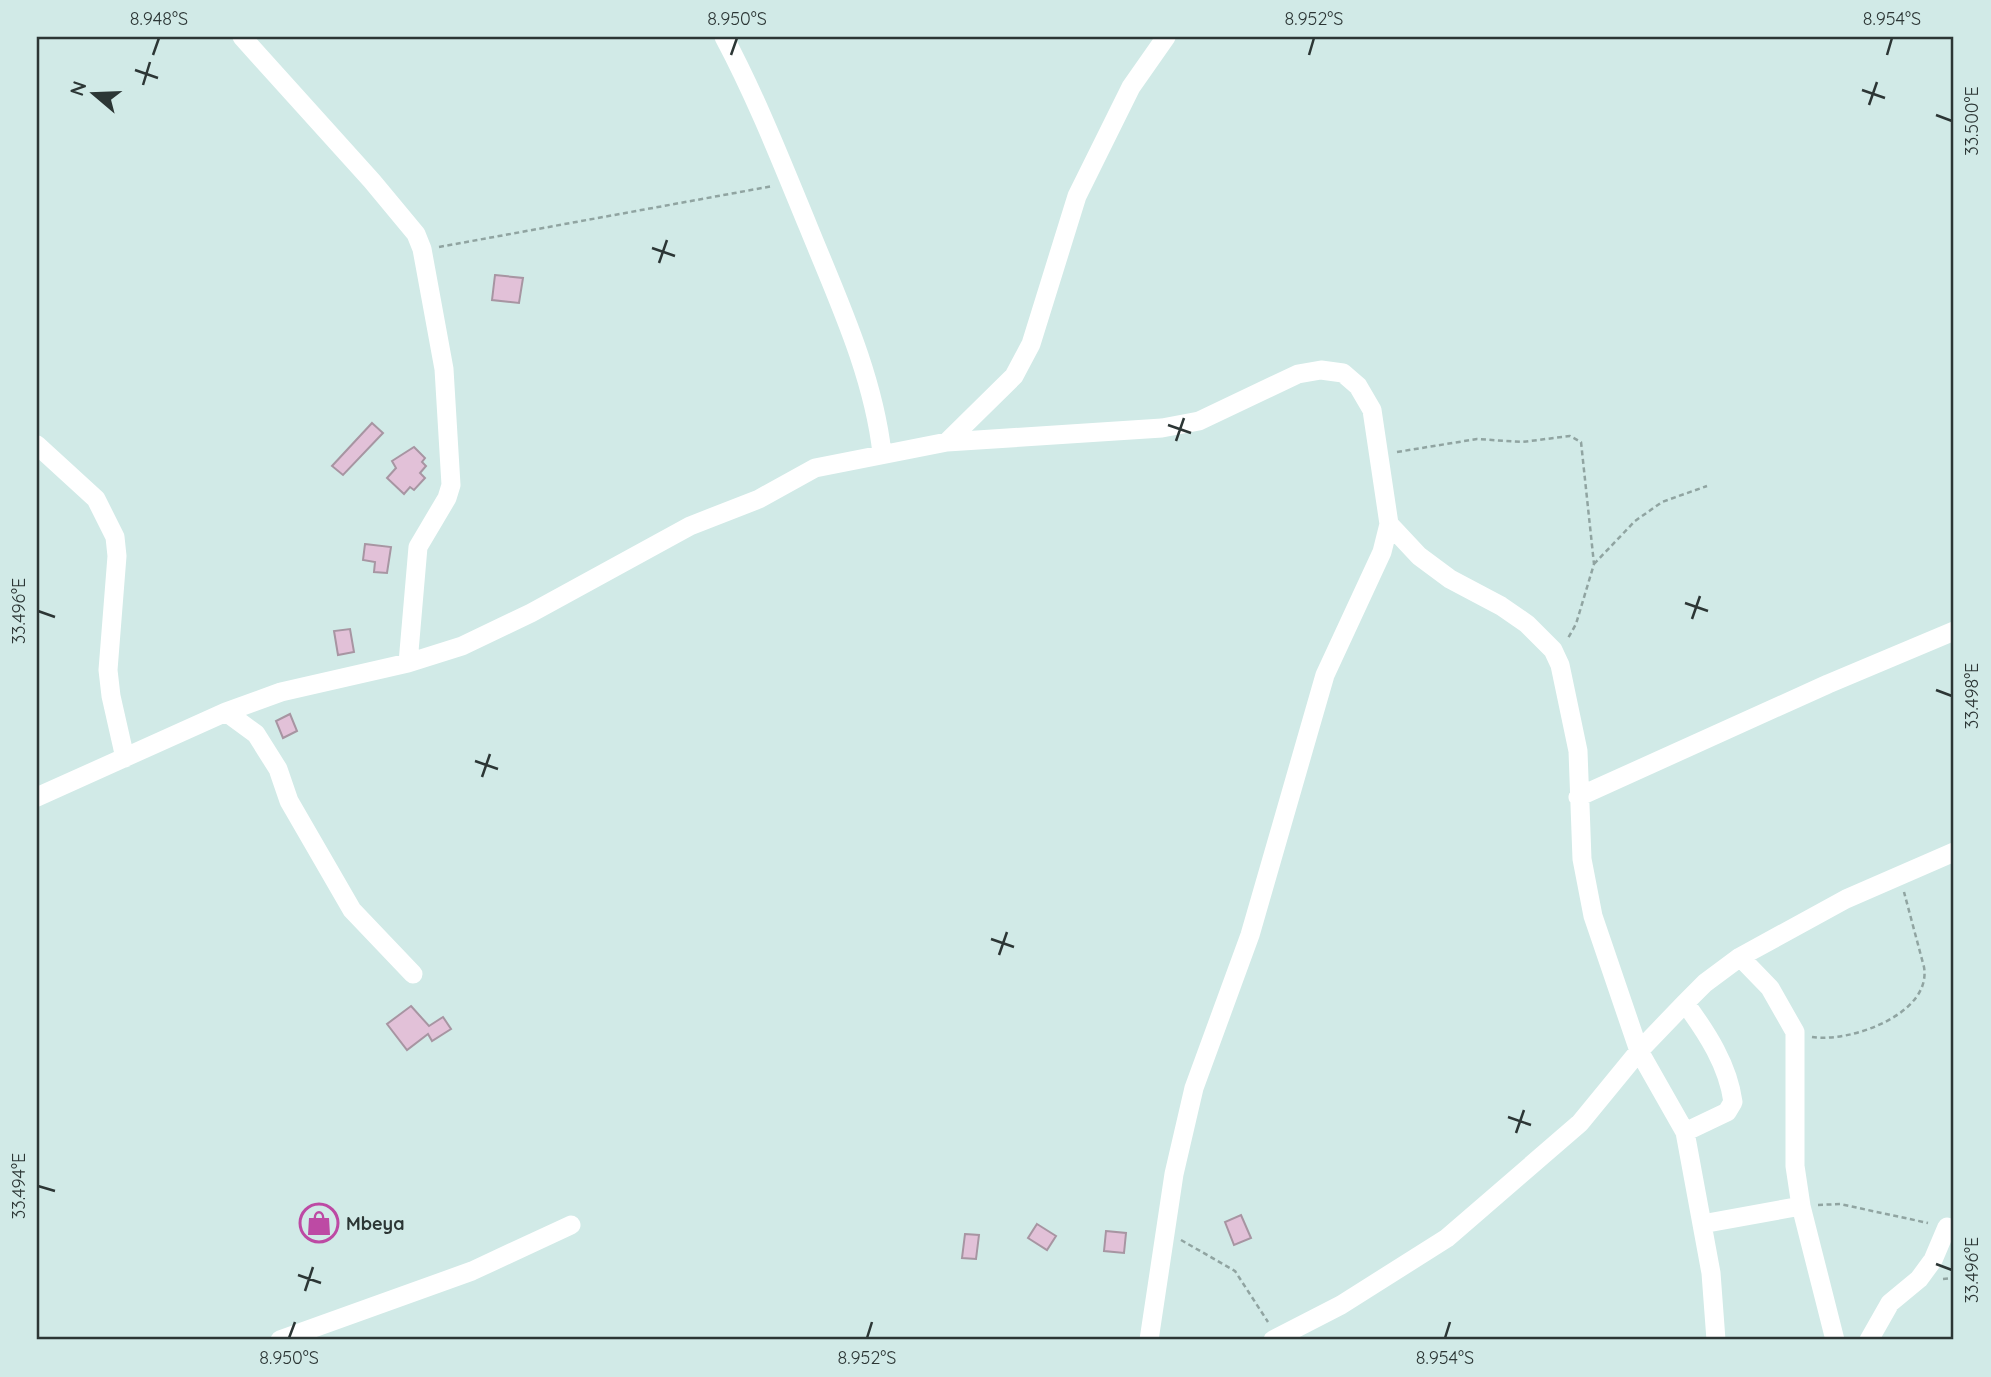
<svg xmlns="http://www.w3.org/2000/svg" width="1991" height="1377" font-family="Quicksand,sans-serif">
<rect width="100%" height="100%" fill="#d1eae7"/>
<!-- building -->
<path fill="#e2c1d8" stroke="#a795a2" stroke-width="2" d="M495,275l28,3 -4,25 -27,-3z
M372,423l11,10 -40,42 -11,-9z
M414,447l11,11 -3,4 4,4 -6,7 5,5 -11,12 -4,-3 -6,7 -17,-16 9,-10 -4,-7z
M365,544l26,3 -4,26 -13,-1 1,-10 -12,-2z
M350,629l4,23 -16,3 -4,-24z
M290,714l7,17 -14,7 -7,-17z
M411,1006l18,20 14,-9 8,12 -19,12 -4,-7 -21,16 -20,-26z
M1241,1215l10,23 -17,7 -9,-23z
M1037,1224l19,12 -9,14 -19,-12z
M1106,1231l20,2 -2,20 -20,-2z
M965,1234l14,1 -3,24 -14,-1z"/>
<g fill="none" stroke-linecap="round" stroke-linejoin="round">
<!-- path -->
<path stroke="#90a4a1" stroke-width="2.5" stroke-dasharray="5 3.5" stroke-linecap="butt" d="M439,247l334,-61
M1397,452l80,-13 45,3 48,-6 11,6 13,122 -18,60 -9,16
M1594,564l41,-43 27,-19 45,-16
M1812,1037c38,6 120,-23 112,-70l-20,-75
M1818,1205l22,-1 88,19
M1181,1240l54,31 33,51
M1943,1279l11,-1"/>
<!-- minor -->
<path stroke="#fff" stroke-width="19" d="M242,37l130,144 44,53 6,15 22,120 7,116 -4,13 -29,49 -10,116
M724,37c32,60 58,126 84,189 30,74 65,148 74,227
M947,442l67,-66 17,-32 46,-148 54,-109 35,-50
M37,445l59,54 19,38 2,19 -9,114 3,26 14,62
M226,712l30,22 22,35 11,32 63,109 61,64
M37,797l189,-85 55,-20 127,-29 54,-17 69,-33 159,-87 69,-27 56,-31 132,-26 215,-14 37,-7 99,-47 23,-4 22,3 15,13 14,24 17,114 30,32 31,23 51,27 26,18 26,26 7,15 18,86 4,108 11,57 46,135 46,81 26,141 5,67
M1578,797l250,-113 126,-53
M1740,957l30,31 25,44v134l6,40 34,134
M1685,1132l42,-20 6,-10c-5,-37 -26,-69 -48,-99
M1702,1224l99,-18
M280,1340l192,-69 99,-46
M1149,1340l25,-166 20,-86 56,-153 75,-260 57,-123 7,-28
M1273,1340l68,-35 106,-67 133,-115 59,-72 46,-48 20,-20 35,-26 106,-58 108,-47
M1869,1340l21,-37 29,-24 14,-19 14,-33"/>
</g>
<!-- ticks -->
<path fill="none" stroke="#2c3635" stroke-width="2.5" d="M153,55l6,-17M731,55l6,-17M1309,55l5,-17M1887,55l5,-17M135,70l23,8M143,85l7,-23M1862,90l23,8M1869,105l8,-23M1936,115l16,6M652,248l23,8M659,263l8,-23M1168,425l23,8M1176,441l8,-23M1685,603l23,8M38,611l17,6M1692,619l8,-23M1936,690l16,6M475,761l23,8M482,777l8,-23M991,939l23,8M999,955l8,-23M1508,1117l23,8M1516,1133l8,-23M38,1186l17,5M1936,1264l16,6M298,1275l23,8M305,1291l8,-24M289,1338l6,-16M867,1338l5,-16M1445,1338l5,-16"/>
<!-- icons -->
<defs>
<symbol id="shop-ring" viewBox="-11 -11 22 22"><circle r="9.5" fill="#d1eae7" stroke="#bd4aa4" stroke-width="1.5"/><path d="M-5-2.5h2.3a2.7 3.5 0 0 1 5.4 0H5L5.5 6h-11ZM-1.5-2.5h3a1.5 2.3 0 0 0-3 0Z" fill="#bd4aa4"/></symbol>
</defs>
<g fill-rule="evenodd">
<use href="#shop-ring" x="297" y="1201" width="44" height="44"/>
</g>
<g text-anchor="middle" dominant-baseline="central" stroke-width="7" stroke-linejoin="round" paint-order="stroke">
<!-- poi labels -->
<g font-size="18" font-weight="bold" fill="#2c3635" stroke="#d1eae7" text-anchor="start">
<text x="346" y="1223">Mbeya</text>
</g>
</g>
<!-- border -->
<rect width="1991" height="1377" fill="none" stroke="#d1eae7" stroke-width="77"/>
<!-- north arrow -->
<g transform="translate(94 94) rotate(289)" stroke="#d1eae7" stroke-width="5" paint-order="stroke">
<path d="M0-5L12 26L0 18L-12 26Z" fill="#2c3635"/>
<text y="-10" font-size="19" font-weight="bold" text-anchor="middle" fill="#2c3635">N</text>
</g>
<rect x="38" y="38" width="1914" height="1300" fill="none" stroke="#2c3635" stroke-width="2.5"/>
<g font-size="18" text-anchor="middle" fill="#2c3635">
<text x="159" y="25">8.948°S</text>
<text x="737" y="25">8.950°S</text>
<text x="1314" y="25">8.952°S</text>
<text x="1892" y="25">8.954°S</text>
<text transform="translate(1972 121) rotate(-90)" y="6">33.500°E</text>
<text transform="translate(19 611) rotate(-90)" y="6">33.496°E</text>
<text transform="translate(1972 696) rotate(-90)" y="6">33.498°E</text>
<text transform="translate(19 1186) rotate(-90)" y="6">33.494°E</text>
<text transform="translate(1972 1270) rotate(-90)" y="6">33.496°E</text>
<text x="289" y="1364">8.950°S</text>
<text x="867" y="1364">8.952°S</text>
<text x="1445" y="1364">8.954°S</text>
</g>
</svg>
